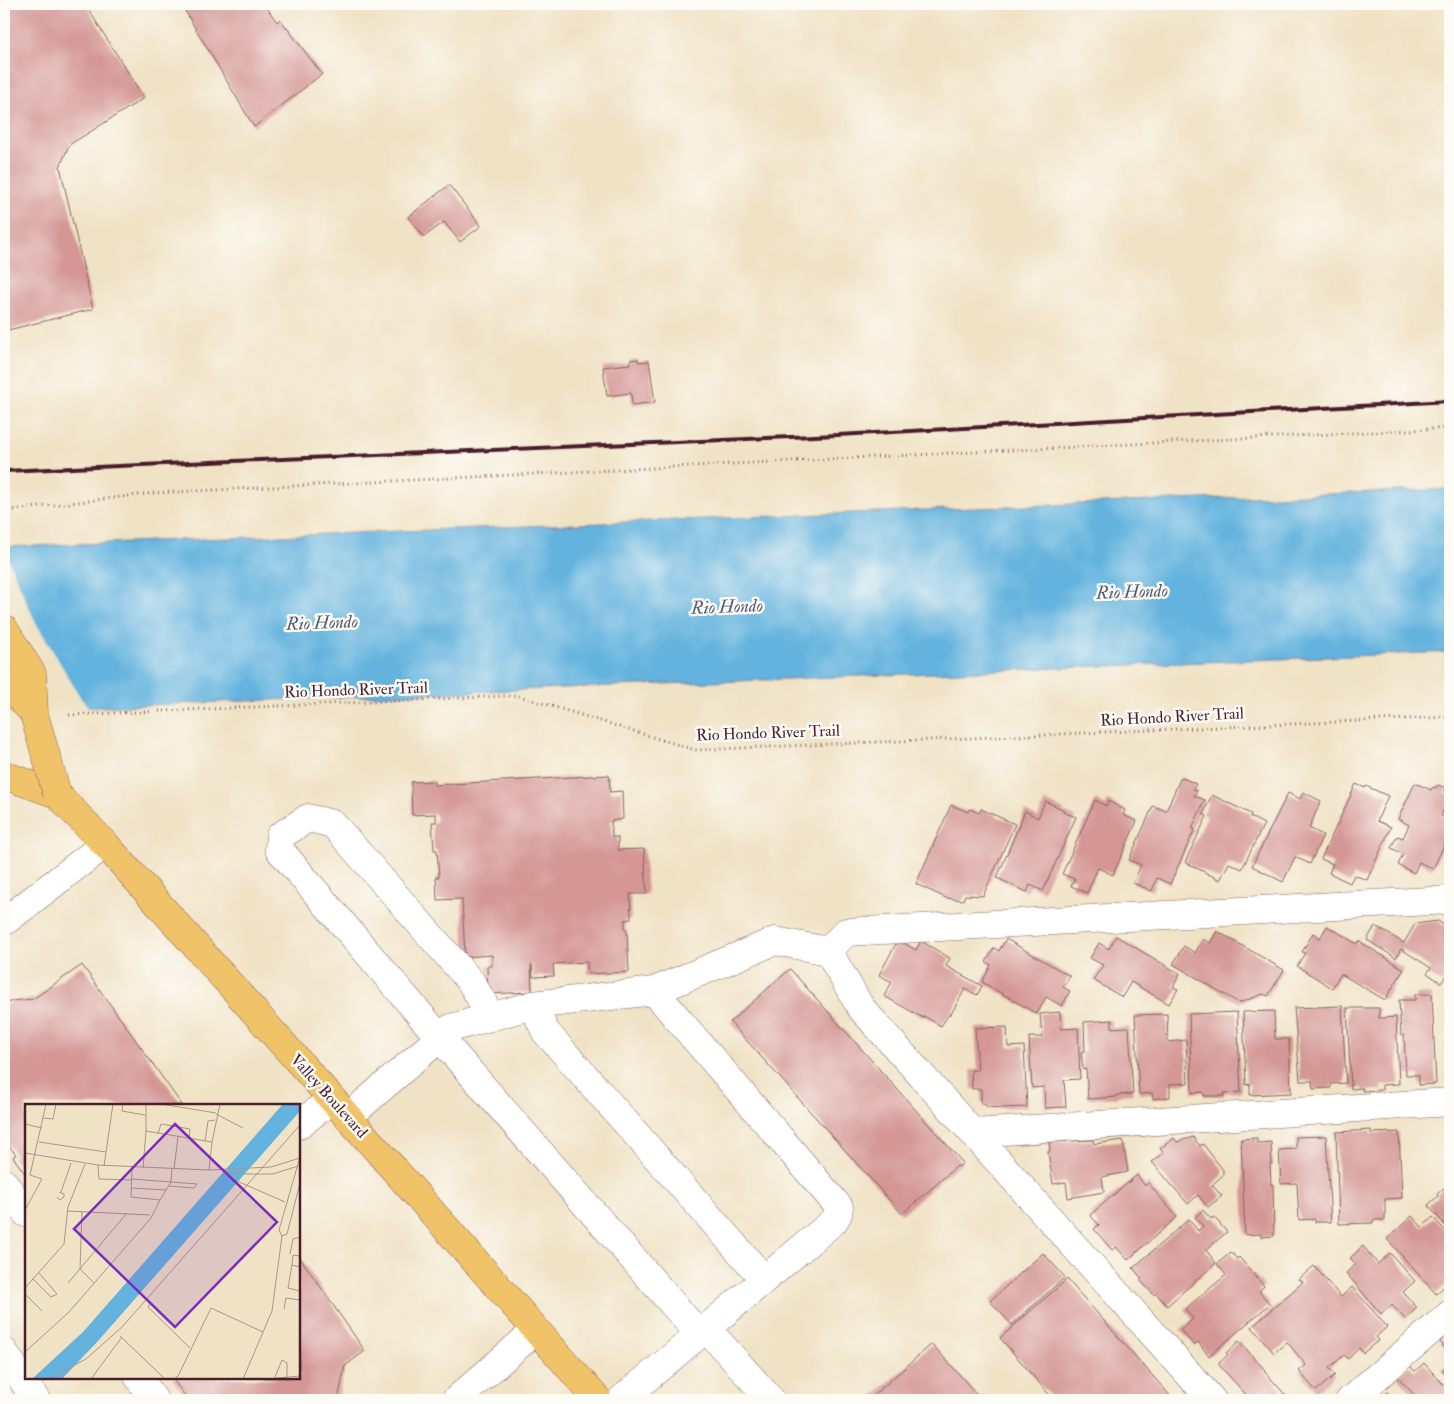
<svg xmlns="http://www.w3.org/2000/svg" width="1454" height="1404" font-family="'IM FELL Double Pica',serif">
<rect width="100%" height="100%" fill="#fdfcf7"/>
<filter id="ink" filterUnits="userSpaceOnUse"><feTurbulence type="fractalNoise" baseFrequency=".02" numOctaves="2"/><feDisplacementMap in="SourceGraphic" scale="10" xChannelSelector="R" yChannelSelector="G"/><feConvolveMatrix kernelMatrix="1 2 1 2 8 2 1 2 1" color-interpolation-filters="sRGB"/></filter>
<filter id="wash" filterUnits="userSpaceOnUse"><feTurbulence type="fractalNoise" baseFrequency=".0096" numOctaves="4" result="noise"/><feDisplacementMap in="SourceGraphic" scale="20" xChannelSelector="R" yChannelSelector="G"/><feGaussianBlur stdDeviation="1.12" result="paint"/><feColorMatrix in="noise" values="0 0 0 0 0 0 0 0 0 0 0 0 0 0 0 0 0 1.4 0 .05"/><feComposite in="paint" operator="in"/></filter>
<g filter="url(#wash)">
<rect width="100%" height="100%" fill="#f0e2c4"/>
<!-- water -->
<path fill="#64b3de" stroke="#576984" d="M1450,489v163l-1352,55 -94,6v-166z"/>
<!-- pier -->
<path fill="#f0e2c4" d="M4,550l31,71 47,79 9,10 -87,6z"/>
<g id="blocks">
<!-- building -->
<path fill="#d49795" d="M15,4h70l59,94 -75,47 -9,22 33,142 -89,22v-320z
M181,4h83l13,18 3,-3 42,55 -68,53z
M449,185l32,41 -21,16 -16,-20 -20,15 -16,-20z
M638,359v3l11,-1 6,41 -23,3 -1,-12 -24,3 -4,-29 27,-3v-4z
M609,775l1,17 12,-1 1,28 -12,2 1,16h6v13l26,-1 3,45h-17l1,25 -6,1v10h2l2,42 -41,2 -1,-12 -34,2 1,12 -21,1 -1,-12h-1l1,27 -44,2 -1,-28h5v-11l-27,2 -3,-58 -25,1 -1,-23h3l-2,-27h-3l-2,-28h4v-8l-24,1 -1,-33 23,-1v4z
M1181,777l15,7 -3,5 4,2 -3,5 11,4 -13,28 3,1 -25,55 -13,-6 -5,13 -19,-8 8,-18 -12,-5 24,-54 13,5z
M1415,783l16,7 2,-3 3,1 2,-3 8,3 -2,4 4,2 2,-3v23l-7,-3 -2,5 9,4v12l-17,37 -14,-7 -5,11 -16,-8 5,-11 -12,-6 6,-12 6,2 6,-13 -11,-6z
M1356,784l9,4 1,-2 22,10 -11,25 14,6 -24,53 -13,-5 -4,8 -21,-10 4,-9 -12,-5z
M1303,792l18,9 -12,27 14,7 -13,29 -15,-7 -12,25 -31,-16 36,-73 12,6z
M1212,795l39,19 -1,3 14,7 -22,45 -13,-6 -9,17 -35,-18 22,-46 -4,-2z
M1095,800l11,6 2,-5 17,9 -2,5 14,6 -24,54 -15,-7 -11,25 -16,-7 4,-7 -13,-5z
M1045,801l19,9 -1,2 13,5 -33,74 -13,-6 -3,7 -30,-14 28,-67 13,7z
M951,805l17,7 2,-3 9,4 2,-4 34,15 -32,72 -18,-1 -2,5 -17,-2 -30,-14z
M1438,921l12,8v50l-4,-3 -5,7 -14,-10 4,-5 -30,-19 -5,9 -29,-18 8,-14 29,17 11,-19z
M1327,926l30,18 2,-3 45,28 -19,31 -44,-26 -9,14 -35,-22 8,-13 -3,-1 11,-19 7,5z
M1217,931l67,39 -16,26 -5,-2 -24,9 -66,-39 11,-18 11,7 8,-14 7,4z
M1116,936l64,38 -7,13 5,2 -9,15 -38,-22 -9,15 -29,-17 10,-15 -13,-7 9,-15 10,6z
M1006,939l64,37 -7,11 7,4 -8,15 -16,-9 -9,17 -55,-32 9,-17 -5,-3 8,-14 5,3z
M898,940l18,10 5,-9 29,17 -4,8 36,20 -5,9 -12,-6 -14,25h-2l-8,12 -17,-10 -1,2 -39,-22 8,-14 -13,-7z
M82,965l100,140h-156v70l-13,-18 3,-2 -12,-16v-133l7,-5 22,-2z
M790,969l173,194 -5,4 -1,-1 -55,48 -172,-192z
M1415,994h17l4,90 -17,1v-10h-13l-2,-40h-3l-2,-35h16z
M1342,1006l4,77 -15,1v4l-18,1 -1,-8h-12l-6,-73z
M1347,1008h32v10l17,-1 3,67 -17,1v5l-20,1 1,-3 -12,1z
M1274,1011l1,28h14l2,54 -41,2v-11l-4,1 -3,-73z
M1060,1012l1,17 17,-1 2,51 -16,1 2,27 -21,1 -1,-21 -12,1 -3,-51h13l-2,-23z
M1237,1012l4,80 -17,1v3h-20l-1,-4 -11,1 -3,-79z
M1167,1014l1,28 18,-2 2,43 -18,1v13l-17,2 -1,-6 -13,1 -4,-79z
M1112,1020v8l17,-1 4,67 -16,1v2l-29,2 -2,-30 -3,1 -2,-18 4,-1 -1,-29z
M1007,1027l1,20 16,-1 3,61 -27,1 -12,-1 -7,-5v-13h-9l-1,-19h7l-3,-42z
M1371,1130v3l28,-1 3,66 -17,1v21h-12v3l-34,1 -3,-92z
M1326,1136l5,86h-16v-3l-16,1 -2,-37 -16,1 -2,-34 17,-1v-12z
M1193,1137l7,9 3,-2 20,26v5l-11,10 10,11 -14,11 -10,-12 -10,9 -36,-42 12,-9 -4,-4 14,-11 3,4z
M1257,1138v5l14,-1 1,22h-2l1,21 2,-1 1,52 -13,1v-3l-16,1 -4,-96z
M1093,1140l1,4 29,-4 5,32 -26,5 2,15 -36,6 -2,-16 -13,2 -5,-32 2,-1 -1,-9z
M1137,1175l8,11 3,-3 29,34 -49,43 -12,-13 -4,3 -18,-21 5,-4 -9,-10z
M1450,1183v46l-1,-2 -2,1 -19,-23 10,-9 -1,-2z
M1203,1210l8,9 3,-2 13,15 -21,18 10,13 -49,43 -11,-13 -2,2 -14,-15 2,-1 -9,-11 56,-49 9,12 5,-5 -8,-9z
M1412,1216l10,11 11,-10 17,19v45l-14,13 -49,-55z
M1363,1246l15,18 12,-11 25,28 -12,11 14,16 -12,11 -13,-14 -11,9 -35,-41 10,-9 -6,-6z
M1231,1252l6,7 2,-2 25,29 -5,5 11,13 -61,52 -11,-14 -4,3 -14,-15 13,-11 -8,-10 41,-34 -9,-11z
M1043,1253l22,24 -53,48 -22,-24z
M299,1256l66,95 -20,15 -7,34h-150l-16,-22h127z
M1314,1266l27,31 11,-10 35,40 -11,10 3,3 -16,13 -4,-5 -11,11 -4,-4 -15,13 6,7 -19,16 -17,-20 7,-6 -19,-23 -13,11 -22,-26 51,-45 -4,-3z
M1067,1279l107,121h-120l-54,-62z
M1450,1332v22l-10,-12z
M1239,1341l26,29 -1,1 26,29h-39l-33,-36 10,-9 -2,-2z
M932,1344l50,56h-114z
M1424,1363l26,29v8h-31l-22,-24 13,-10 5,5z
M1450,1363v16l-8,-9z
M1387,1392l7,8h-28l7,-6 5,6z"/>
</g>
</g>
<g filter="url(#ink)">
<use href="#blocks" fill-opacity="0" stroke="#846361" stroke-width="1"/>
<g fill="none" stroke-linecap="round" stroke-linejoin="round">
<defs>
<path id="minor" d="M4,922l101,-78
M828,951l18,-19 604,-32
M654,991l121,-50 53,10 33,57 351,392
M533,1005l12,26 219,248
M491,1017l-20,-35 -138,-158 -25,-6 -28,18 -1,13 161,189 259,296
M348,1117l103,-89 82,-23 121,-14 185,216 -1,7 -4,7 -213,179
M299,1125l33,-26
M973,1133l477,-31
M4,1183l22,30
M706,1328l65,72
M4,1352l32,48
M139,1378l15,22
M456,1400l80,-70
M1350,1400l100,-86"/>
<path id="major" d="M4,629l28,45 2,40
M4,680l30,34
M4,775l53,19 48,50 227,255 266,301"/>
</defs>
<!-- minor casing -->
<use href="#minor" stroke="#846361" stroke-width="29"/>
<!-- major casing -->
<use href="#major" stroke="#846361" stroke-width="29"/>
<!-- path -->
<path stroke="#846361" stroke-width="3" stroke-dasharray="1 4" stroke-linecap="butt" d="M4,511l150,-18 1296,-65
M69,715l438,-19h12l176,54 755,-33"/>
<!-- minor -->
<use href="#minor" stroke="#fff" stroke-width="28"/>
<!-- major -->
<use href="#major" stroke="#f1c369" stroke-width="28"/>
<!-- rail -->
<path stroke="#4a1f2b" stroke-width="4" d="M4,471l834,-36 612,-34"/>
<defs>
<path id="major-bridge" d="M34,714l23,80"/>
</defs>
<!-- major-bridge casing -->
<use href="#major-bridge" stroke="#846361" stroke-width="29" stroke-linecap="butt"/>
<!-- major-bridge -->
<use href="#major-bridge" stroke="#f1c369" stroke-width="28"/>
</g>
</g>
<g text-anchor="middle" dominant-baseline="central" stroke-width="5" stroke-linejoin="round" paint-order="stroke">
<!-- street labels -->
<g font-size="16" fill="#4a1f2b" stroke="#fdfcf7">
<text transform="translate(356 690) rotate(-2)">Rio Hondo River Trail</text>
<text transform="translate(1172 717) rotate(-3)">Rio Hondo River Trail</text>
<text transform="translate(768 733) rotate(-2)">Rio Hondo River Trail</text>
<text transform="translate(329 1096) rotate(48)">Valley Boulevard</text>
</g>
<!-- water labels -->
<g font-size="18" font-style="italic" fill="#545a73" stroke="#fdfcf7">
<text transform="translate(1132 592) rotate(-2)">Rio Hondo</text>
<text transform="translate(727 607) rotate(-2)">Rio Hondo</text>
<text transform="translate(322 623) rotate(-2)">Rio Hondo</text>
</g>
</g>
<!-- overview -->
<g transform="translate(25 1104)">
<rect width="275" height="275" fill="#f0e2c4"/>
<path d="M258,0h17v7l-202,230 -36,38h-30l51,-47z" fill="#64b3de"/>
<path fill="none" stroke="#ae9487" stroke-width="1" d="M98,0l-1,7 23,4M121,0v27M136,0l55,9M191,10l27,14M18,14l10,1 3,-15M0,20l17,4M133,30l3,-10 29,5 -1,10M180,37l3,-20 7,-1M14,38l67,10M187,38l8,-38M0,49l73,12 111,5 62,-3 29,-9M73,61l1,14 33,1M79,62l9,-62M107,63l-1,30 29,3 11,-18 1,-13M118,64l3,-37 66,11 -3,28M149,65l4,-32M198,70h50l25,-8M205,74l55,24M107,75l65,5 -3,4 -25,-2M106,84l36,2M36,88l10,-29M32,93l3,3 4,-3v-3l-5,-2M0,106l17,-31 -12,-4 16,-71M42,107l83,4M57,107l-2,58 14,14M257,132l5,-2 13,-51M265,150l3,-15 7,-2M275,152l-7,-1 -1,10 8,2M267,161l-4,23 12,3M8,175l18,18 6,-3 -18,-21M43,179l59,-70M0,184l39,-44 4,-37 17,-43M0,190l17,17M125,200l-2,3 42,41M259,205l2,-11 14,2M95,232l45,43M0,248l44,-40 82,-94 9,-18M250,273l7,-17 5,3v14M23,275l38,-20 36,-32 178,-202M66,275l31,-42M149,275l4,-3 33,-68 52,24M218,275l29,-68 10,-75 -3,-6 21,-73M242,275l33,-3"/>
<path fill="#7b2cbf" fill-opacity="0.15" stroke="#7b2cbf" stroke-width="2.5" d="M150,20l102,98 -102,105 -101,-98z"/>
<rect width="275" height="275" fill="none" stroke="#4a1f2b" stroke-width="2.5"/>
</g>
<!-- margin -->
<rect width="1454" height="1404" fill="none" stroke="#fdfcf7" stroke-width="20"/>
</svg>
